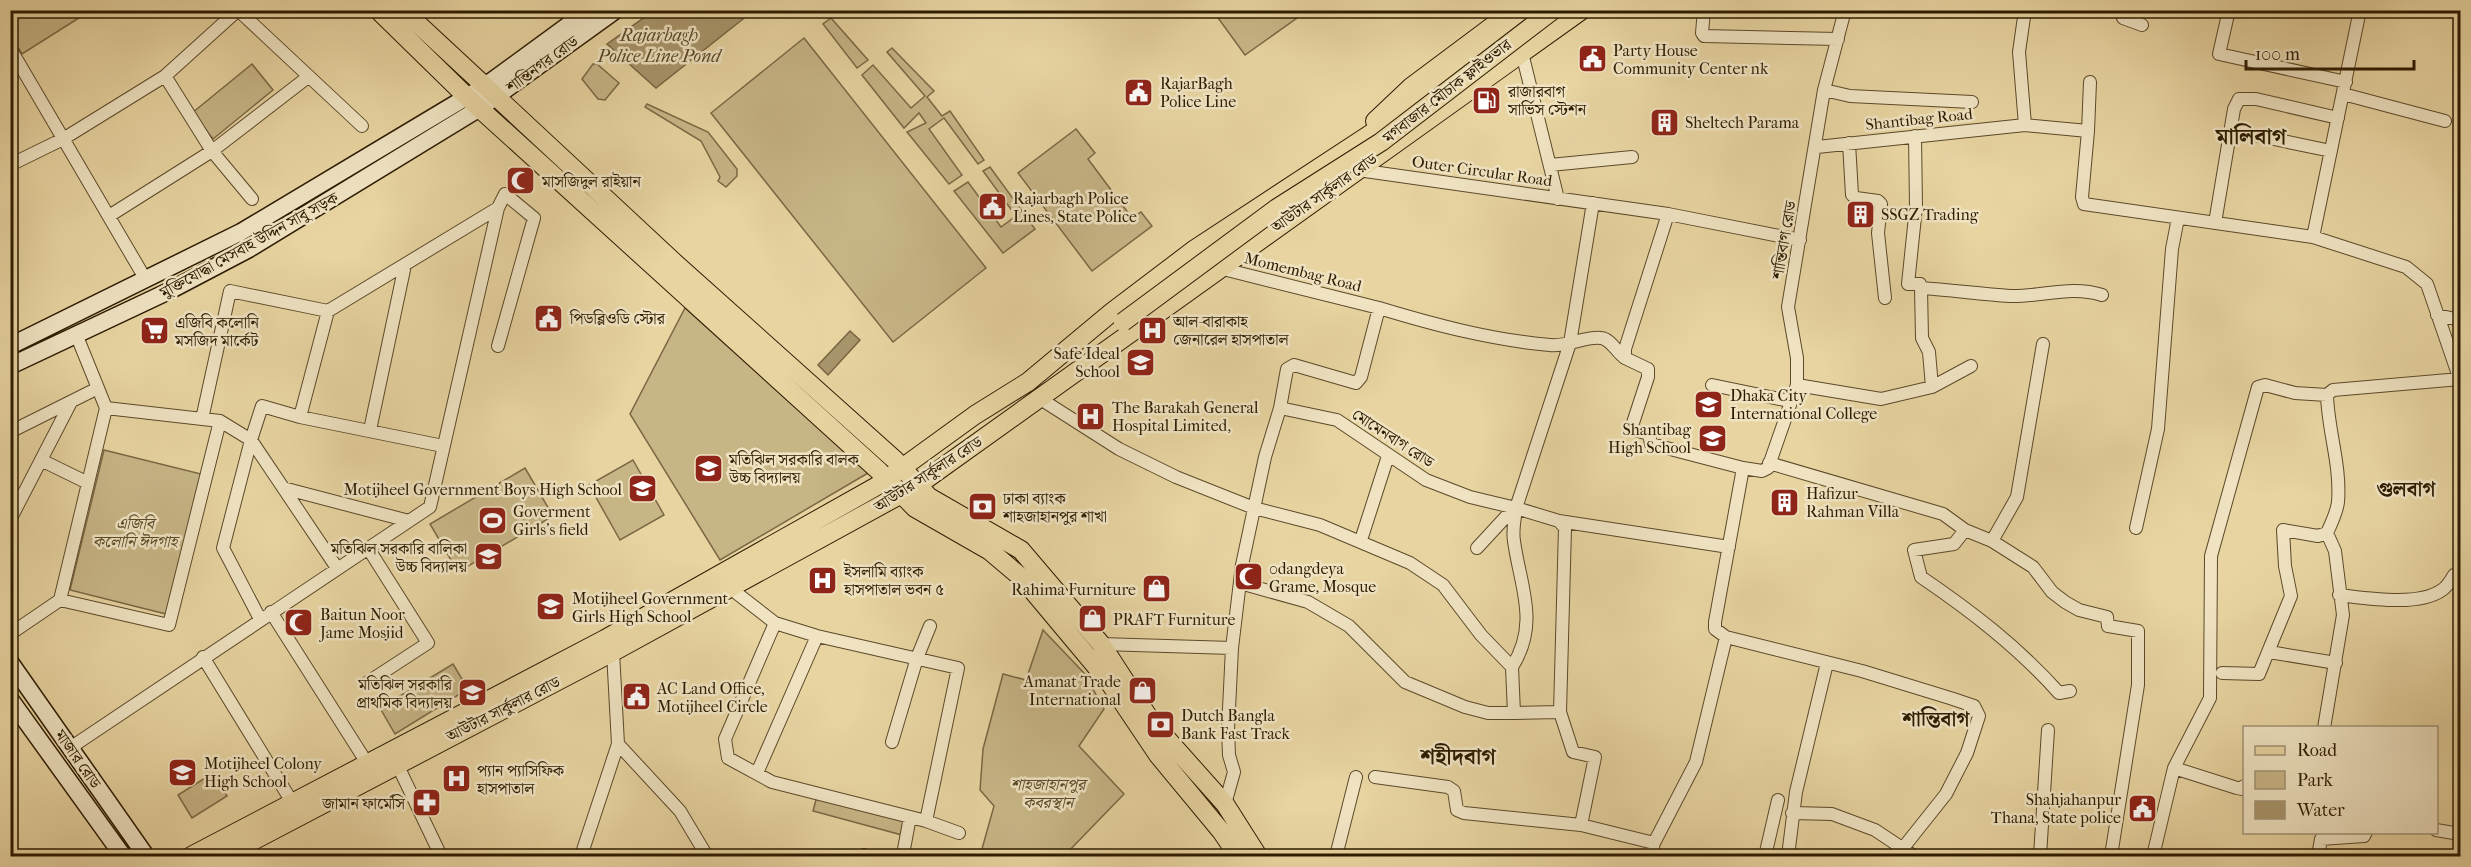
<svg xmlns="http://www.w3.org/2000/svg" width="2471" height="867" font-family="'IM FELL French Canon','Noto Serif Bengali',serif">
<rect width="100%" height="100%" fill="#e7d4a1"/>
<filter id="stains"><feTurbulence type="fractalNoise" baseFrequency=".00333" numOctaves="4"/><feColorMatrix values="0 0 0 0 .2 0 0 0 0 .09 0 0 0 0 .02 0 0 0 .5 -.17"/></filter>
<radialGradient id="worn" r=".72"><stop offset=".6" stop-color="#630" stop-opacity="0"/><stop offset="1" stop-color="#630" stop-opacity=".3"/></radialGradient>
<!-- green -->
<path fill="#c7b586" stroke="#7a6844" stroke-width="1.5" d="M11,10l67,1 4,5 -60,38 -11,-18z
M1213,11h94l-62,44z
M831,18l37,42 -11,8 -34,-44z
M804,38l182,230 -93,74 -182,-229z
M892,48l42,43 -7,6 15,19 8,-5 34,49 -6,4 -34,-46 -15,11 33,46 -13,9 -42,-52 19,-9 -7,-10 -15,15 -42,-53 11,-10 38,43 14,-12 -38,-44z
M252,64l21,26 -60,49 -21,-26z
M593,64h4l22,19 -14,17 -7,-1 -16,-20z
M647,104l61,28 29,37v7l-11,11 -8,-6 2,-4 -19,-36 -56,-34z
M1076,129l19,24 -7,6 44,59 9,-6 11,14 -60,45 -74,-98z
M990,167l45,62 -32,24 -49,-62 14,-9 33,45 15,-11 -33,-45z
M685,308l183,165 -148,87 -90,-146z
M104,450l97,24 -35,140 -96,-24z
M633,460l31,55 -44,25 -31,-55z
M525,468l28,48 -95,56 -28,-48z
M1043,630l41,43 20,36 -25,37 45,48 -60,62h-84l14,-50 -14,-16 3,-41 20,-75 23,6z
M453,664l15,25 -73,45 -15,-26z
M213,773l14,23 -35,22 -14,-23z
M817,796l89,25 -4,14 -89,-24z"/>
<!-- water -->
<path fill="#a8956b" stroke="#776441" stroke-width="1.5" d="M653,11v-1l100,1 -97,77 -49,-44z
M850,331l10,9 -32,35 -10,-10z"/>
<g fill="none" stroke-linecap="round" stroke-linejoin="round">
<defs>
<path id="minor" d="M238,10l124,116
M1704,10l-2,23 2,3 134,3
M2025,10l-6,42 6,73 63,6 -6,66 2,7 229,33 93,30 21,17 33,96
M2120,10l3,8 19,7
M2229,10l-10,44 127,28
M10,48l136,232
M1522,53l36,146
M165,76l47,75 40,48
M1824,90l26,6 122,6
M2343,94l102,27
M2231,130l100,21
M2088,131l2,-49
M1915,136l1,71 -8,77h12l1,4
M1849,143l3,52 4,3 22,3 3,3 -3,29 7,65
M1817,147l208,-22
M10,165l53,-26 102,-63 73,-66
M1550,165l82,-8
M1358,170l310,44 132,26
M498,208l7,-14 29,24 -36,128
M1668,214l-43,135v9l23,11v8l-17,52 18,5 2,10 92,24
M109,216l103,-65 96,-74
M2215,223l19,-114 5,-10h17l82,19
M2313,237l47,-227
M1219,268l160,40
M2437,315l23,5
M1712,385l77,16
M1797,385l84,14 51,-12 39,-21
M1932,387l-3,-35 -7,-14 -1,-50c30,2 59,6 89,8 31,1 61,-11 92,-1
M2327,395l6,-5 127,-11
M1039,398l80,51 57,28 78,31 66,17 90,38 33,22 38,50 31,32 2,46 46,-1 5,-184 -6,-7 -43,-13 54,-165 23,-140
M106,408l114,13 31,19 11,-34 38,11 143,29
M202,419l28,-128 98,20
M370,430l35,-165
M10,432l88,-44
M251,440l-28,108 37,71
M251,440l86,128
M41,460l47,23
M1769,463l174,51 22,16
M283,488l126,33
M10,520l61,-118
M1559,521l170,26
M2136,528l22,-99 14,-180 6,-31
M1361,540l27,-84
M1992,541l25,-44 26,-153
M1477,548l37,-40
M1240,583l68,19 41,24 56,56 60,25 23,6h26
M730,588l45,35
M2339,595c27,3 79,12 103,-5 5,-3 9,-10 12,-15h6
M60,600l109,25 51,-204
M271,612l96,151
M775,623l42,13 141,32 -32,153 -154,-39 -44,-24 -3,-19z
M10,634l50,-34 46,-192 -30,-74
M1726,637l136,34 88,27 24,8 5,10 -12,37 -21,41 -43,54
M1101,644l131,4
M611,647l2,5 5,92 62,67 27,45
M2269,652l67,11
M203,657l89,145
M1512,667c28,-44 8,-81 2,-126 -2,-11 1,-22 2,-33l-46,-11 -44,-17 -89,-60 -57,-12 7,-39 7,-4 62,18 5,-6 18,-69c56,17 113,32 171,37 17,2 35,-9 51,-7 10,1 16,15 24,20
M365,684l63,-41 -60,-95
M2070,691l-11,2c-41,-46 -88,-82 -138,-116l-7,-27 40,-6 11,-14 27,11 41,26 19,25 13,10 14,8 28,7 1,9 30,5v54l-27,171
M1560,712l13,40 22,5 -14,68
M2324,728l19,-113 -8,-64 -8,-18
M892,742l25,-84 13,-32
M70,748l360,-241 68,-299 -170,103 -28,106
M397,764l44,92
M2174,768l63,20 5,1 2,-3
M757,773l60,-137
M1375,777l73,10 6,4 3,19 7,3 117,12 73,18
M1225,804l9,-32 -5,-17 -1,-26 4,-81 10,-83 23,-108 15,-49
M1792,813l40,1 43,16 39,26
M926,821l33,12
M2436,830l24,4
M581,856l37,-112
M864,856v-1
M906,856l-2,-7 6,-32
M1336,856l20,-79
M1651,856l3,-13 42,-81 30,-125 -11,-8v-7l28,-154 19,3 6,-3 29,-83v-27l-9,-51 36,-217 21,-80
M1765,856l13,-56
M1796,856h-8l8,-64 31,-129
M2040,856l8,-126
M2053,856h37
M2153,856l21,-88 36,-70 1,-142 47,-169 7,-2 30,8 32,2c1,36 14,70 11,107 -1,10 -7,22 -11,31l-9,3 -35,-6 2,36 6,30 -32,78 -37,-1
M2318,856l3,-17 43,-3 2,-4"/>
<path id="secondary" d="M10,346l231,-114 244,-146 104,-76
M10,366l159,-75 80,-42 231,-141 136,-98
M10,662l136,194
M10,699l113,157"/>
<path id="primary" d="M378,10l89,87 412,374 36,37 75,43 32,27 87,104 49,73 63,76 17,25
M403,10l272,253 220,197 34,37 92,53 80,94 50,77 74,83 33,52
M1375,121l36,-34 103,-77
M191,856l414,-217 272,-153 98,-71 53,-33 84,-70 83,-63 189,-124 82,-58 70,-57
M224,856l389,-204 305,-167 664,-475"/>
</defs>
<!-- minor casing -->
<use href="#minor" stroke="#5c4929" stroke-width="14"/>
<!-- secondary casing -->
<use href="#secondary" stroke="#2d1b01" stroke-width="19"/>
<!-- primary casing -->
<use href="#primary" stroke="#2d1b01" stroke-width="20"/>
<!-- minor -->
<use href="#minor" stroke="#efe3c2" stroke-width="12"/>
<!-- secondary -->
<use href="#secondary" stroke="#efe3c2" stroke-width="16"/>
<!-- primary -->
<use href="#primary" stroke="#e7d4a1" stroke-width="18"/>
<defs>
<path id="primary-bridge" d="M1123,322l154,-114 104,-66 172,-132"/>
</defs>
<!-- primary-bridge casing -->
<use href="#primary-bridge" stroke="#2d1b01" stroke-width="20" stroke-linecap="butt"/>
<!-- primary-bridge -->
<use href="#primary-bridge" stroke="#e7d4a1" stroke-width="18"/>
</g>
<!-- icons -->
<defs>
<symbol id="civic-square" viewBox="-11 -11 22 22"><rect x="-9" y="-9" width="18" height="18" rx="4" fill="#8f2418" stroke="#efe3c2"/><path d="M-.6-6.5H3V-4.5H.6V-3L4-1V1h2V6H-6V1h2V-1L-.6-3ZM-1.2 2.5V6h2.4V2.5Z" fill="#fff"/></symbol>
<symbol id="fuel-square" viewBox="-11 -11 22 22"><rect x="-9" y="-9" width="18" height="18" rx="4" fill="#8f2418" stroke="#efe3c2"/><path d="M-5.5-6h7V0h2V4h1.3V-2.5L3-4.5l.8-.8L6-3V5H2.5V1h-1V6h-7ZM-4.2-4.7v3.2H.2V-4.7Z" fill="#fff"/></symbol>
<symbol id="building-square" viewBox="-11 -11 22 22"><rect x="-9" y="-9" width="18" height="18" rx="4" fill="#8f2418" stroke="#efe3c2"/><path d="M-4-6H4V6H1V3H-1V6H-4ZM-2.5-4.3h1.7v1.8h-1.7ZM.8-4.3h1.7v1.8H.8ZM-2.5-1h1.7V.8h-1.7ZM.8-1h1.7V.8H.8Z" fill="#fff"/></symbol>
<symbol id="mosque-square" viewBox="-11 -11 22 22"><rect x="-9" y="-9" width="18" height="18" rx="4" fill="#8f2418" stroke="#efe3c2"/><path d="M3.5-4.9A6 6 0 1 0 3.5 4.9A5 5 0 1 1 3.5-4.9Z" fill="#fff"/></symbol>
<symbol id="hospital-square" viewBox="-11 -11 22 22"><rect x="-9" y="-9" width="18" height="18" rx="4" fill="#8f2418" stroke="#efe3c2"/><path d="M-5-5h3v3.5h4V-5h3V5h-3V1.5h-4V5h-3Z" fill="#fff"/></symbol>
<symbol id="supermarket-square" viewBox="-11 -11 22 22"><rect x="-9" y="-9" width="18" height="18" rx="4" fill="#8f2418" stroke="#efe3c2"/><path d="M-6-5.5h2.5l.6 2H6L4.5 2H-2.5L-4.4-4H-6ZM-1.5 3.2a1.3 1.3 0 1 0 .1 0ZM3 3.2a1.3 1.3 0 1 0 .1 0Z" fill="#fff"/></symbol>
<symbol id="school-square" viewBox="-11 -11 22 22"><rect x="-9" y="-9" width="18" height="18" rx="4" fill="#8f2418" stroke="#efe3c2"/><path d="M0-5L7-2L0 1L-7-2ZM-4 1L0 2.5L4 1V4Q0 6-4 4Z" fill="#fff"/></symbol>
<symbol id="university-square" viewBox="-11 -11 22 22"><rect x="-9" y="-9" width="18" height="18" rx="4" fill="#8f2418" stroke="#efe3c2"/><path d="M0-5L7-2L0 1L-7-2ZM-4 1L0 2.5L4 1V4Q0 6-4 4Z" fill="#fff"/></symbol>
<symbol id="bank-square" viewBox="-11 -11 22 22"><rect x="-9" y="-9" width="18" height="18" rx="4" fill="#8f2418" stroke="#efe3c2"/><path d="M-6-4H6V4H-6ZM0-2.3a2.3 2.3 0 1 0 0 4.6a2.3 2.3 0 1 0 0-4.6Z" fill="#fff"/></symbol>
<symbol id="stadium-square" viewBox="-11 -11 22 22"><rect x="-9" y="-9" width="18" height="18" rx="4" fill="#8f2418" stroke="#efe3c2"/><path d="M0-5a6.5 5 0 1 0 0 10a6.5 5 0 1 0 0-10ZM-3.5-1.8h7v3.6h-7Z" fill="#fff"/></symbol>
<symbol id="shop-square" viewBox="-11 -11 22 22"><rect x="-9" y="-9" width="18" height="18" rx="4" fill="#8f2418" stroke="#efe3c2"/><path d="M-5-2.5h2.3a2.7 3.5 0 0 1 5.4 0H5L5.5 6h-11ZM-1.5-2.5h3a1.5 2.3 0 0 0-3 0Z" fill="#fff"/></symbol>
<symbol id="pharmacy-square" viewBox="-11 -11 22 22"><rect x="-9" y="-9" width="18" height="18" rx="4" fill="#8f2418" stroke="#efe3c2"/><path d="M-2-6h4v4h4v4h-4v4h-4v-4h-4v-4h4Z" fill="#fff"/></symbol>
</defs>
<g fill-rule="evenodd">
<use href="#civic-square" x="1576" y="42" width="33" height="33"/>
<use href="#civic-square" x="1122" y="76" width="33" height="33"/>
<use href="#fuel-square" x="1470" y="84" width="33" height="33"/>
<use href="#building-square" x="1648" y="106" width="33" height="33"/>
<use href="#mosque-square" x="504" y="164" width="33" height="33"/>
<use href="#civic-square" x="976" y="190" width="33" height="33"/>
<use href="#building-square" x="1844" y="198" width="33" height="33"/>
<use href="#civic-square" x="532" y="302" width="33" height="33"/>
<use href="#hospital-square" x="1136" y="314" width="33" height="33"/>
<use href="#supermarket-square" x="138" y="314" width="33" height="33"/>
<use href="#school-square" x="1124" y="346" width="33" height="33"/>
<use href="#university-square" x="1692" y="388" width="33" height="33"/>
<use href="#hospital-square" x="1074" y="400" width="33" height="33"/>
<use href="#school-square" x="1696" y="422" width="33" height="33"/>
<use href="#school-square" x="692" y="452" width="33" height="33"/>
<use href="#school-square" x="626" y="472" width="33" height="33"/>
<use href="#building-square" x="1768" y="486" width="33" height="33"/>
<use href="#bank-square" x="966" y="490" width="33" height="33"/>
<use href="#stadium-square" x="476" y="504" width="33" height="33"/>
<use href="#school-square" x="472" y="540" width="33" height="33"/>
<use href="#mosque-square" x="1232" y="560" width="33" height="33"/>
<use href="#hospital-square" x="806" y="564" width="33" height="33"/>
<use href="#shop-square" x="1140" y="572" width="33" height="33"/>
<use href="#school-square" x="534" y="590" width="33" height="33"/>
<use href="#shop-square" x="1076" y="602" width="33" height="33"/>
<use href="#mosque-square" x="282" y="606" width="33" height="33"/>
<use href="#shop-square" x="1126" y="674" width="33" height="33"/>
<use href="#school-square" x="456" y="676" width="33" height="33"/>
<use href="#civic-square" x="620" y="680" width="33" height="33"/>
<use href="#bank-square" x="1144" y="708" width="33" height="33"/>
<use href="#school-square" x="166" y="756" width="33" height="33"/>
<use href="#hospital-square" x="440" y="762" width="33" height="33"/>
<use href="#pharmacy-square" x="410" y="786" width="33" height="33"/>
<use href="#civic-square" x="2126" y="792" width="33" height="33"/>
</g>
<g text-anchor="middle" dominant-baseline="central" stroke-width="5" stroke-linejoin="round" paint-order="stroke">
<!-- poi labels -->
<g font-size="16" fill="#2d1b01" stroke="#efe3c2" text-anchor="start">
<text x="1613" y="50">Party House<tspan x="1613" dy="18">Community Center nk</tspan></text>
<text x="1160" y="83">RajarBagh<tspan x="1160" dy="18">Police Line</tspan></text>
<text x="1508" y="91">রাজারবাগ<tspan x="1508" dy="18">সার্ভিস স্টেশন</tspan></text>
<text x="1685" y="122">Sheltech Parama</text>
<text x="542" y="181">মাসজিদুল রাইয়ান</text>
<text x="1013" y="198">Rajarbagh Police<tspan x="1013" dy="18">Lines, State Police</tspan></text>
<text x="1881" y="214">SSGZ Trading</text>
<text x="570" y="318">পিডব্লিওডি স্টোর</text>
<text x="1173" y="321">আল-বারাকাহ<tspan x="1173" dy="18">জেনারেল হাসপাতাল</tspan></text>
<text x="175" y="322">এজিবি কলোনি<tspan x="175" dy="18">মসজিদ মার্কেট</tspan></text>
<text x="1120" y="353" text-anchor="end">Safe Ideal<tspan x="1120" dy="18">School</tspan></text>
<text x="1730" y="395">Dhaka City<tspan x="1730" dy="18">International College</tspan></text>
<text x="1112" y="407">The Barakah General<tspan x="1112" dy="18">Hospital Limited,</tspan></text>
<text x="1691" y="429" text-anchor="end">Shantibag<tspan x="1691" dy="18">High School</tspan></text>
<text x="729" y="459">মতিঝিল সরকারি বালক<tspan x="729" dy="18">উচ্চ বিদ্যালয়</tspan></text>
<text x="622" y="489" text-anchor="end">Motijheel Government Boys High School</text>
<text x="1806" y="493">Hafizur<tspan x="1806" dy="18">Rahman Villa</tspan></text>
<text x="1003" y="498">ঢাকা ব্যাংক<tspan x="1003" dy="18">শাহজাহানপুর শাখা</tspan></text>
<text x="513" y="511">Goverment<tspan x="513" dy="18">Girls's field</tspan></text>
<text x="467" y="548" text-anchor="end">মতিঝিল সরকারি বালিকা<tspan x="467" dy="18">উচ্চ বিদ্যালয়</tspan></text>
<text x="1269" y="568">0dangdeya<tspan x="1269" dy="18">Grame, Mosque</tspan></text>
<text x="844" y="571">ইসলামি ব্যাংক<tspan x="844" dy="18">হাসপাতাল ভবন ৫</tspan></text>
<text x="1136" y="589" text-anchor="end">Rahima Furniture</text>
<text x="572" y="598">Motijheel Government<tspan x="572" dy="18">Girls High School</tspan></text>
<text x="320" y="614">Baitun Noor<tspan x="320" dy="18">Jame Mosjid</tspan></text>
<text x="1113" y="619">PRAFT Furniture</text>
<text x="1121" y="681" text-anchor="end">Amanat Trade<tspan x="1121" dy="18">International</tspan></text>
<text x="452" y="684" text-anchor="end">মতিঝিল সরকারি<tspan x="452" dy="18">প্রাথমিক বিদ্যালয়</tspan></text>
<text x="657" y="688">AC Land Office,<tspan x="657" dy="18">Motijheel Circle</tspan></text>
<text x="1181" y="715">Dutch Bangla<tspan x="1181" dy="18">Bank Fast Track</tspan></text>
<text x="204" y="763">Motijheel Colony<tspan x="204" dy="18">High School</tspan></text>
<text x="477" y="770">প্যান প্যাসিফিক<tspan x="477" dy="18">হাসপাতাল</tspan></text>
<text x="2121" y="799" text-anchor="end">Shahjahanpur<tspan x="2121" dy="18">Thana, State police</tspan></text>
<text x="405" y="803" text-anchor="end">জামান ফার্মেসি</text>
</g>
<!-- street labels -->
<g font-size="16" fill="#2d1b01" stroke="#efe3c2">
<text transform="translate(542 64) rotate(-36)">শান্তিনগর রোড</text>
<text transform="translate(1447 91) rotate(-38)">মগবাজার-মৌচাক ফ্লাইওভার</text>
<text transform="translate(1919 119) rotate(-6)">Shantibag Road</text>
<text transform="translate(1482 171) rotate(8)">Outer Circular Road</text>
<text transform="translate(1324 193) rotate(-35)">আউটার সার্কুলার রোড</text>
<text transform="translate(1784 240) rotate(-80)">শান্তিবাগ রোড</text>
<text transform="translate(249 245) rotate(-29)">মুক্তিযোদ্ধা মেসবাহ উদ্দিন সাবু সড়ক</text>
<text transform="translate(1303 272) rotate(14)">Momembag Road</text>
<text transform="translate(1393 438) rotate(33)">মোমেনবাগ রোড</text>
<text transform="translate(928 474) rotate(-33)">আউটার সার্কুলার রোড</text>
<text transform="translate(503 709) rotate(-27)">আউটার সার্কুলার রোড</text>
<text transform="translate(78 759) rotate(55)">মাজার রোড</text>
</g>
<!-- park labels -->
<g font-size="16" font-style="italic" fill="#5b4929" stroke="#efe3c2">
<text x="135" y="523">এজিবি<tspan x="135" dy="18">কলোনি ঈদগাহ</tspan></text>
<text x="1048" y="784">শাহজাহানপুর<tspan x="1048" dy="18">কবরস্থান</tspan></text>
</g>
<!-- water labels -->
<g font-size="18" font-style="italic" fill="#584626" stroke="#efe3c2">
<text x="659" y="35">Rajarbagh<tspan x="659" dy="21">Police Line Pond</tspan></text>
</g>
<!-- quarter labels -->
<g font-size="20" font-weight="bold" fill="#2d1b01" stroke="#efe3c2">
<text x="2406" y="489">গুলবাগ</text>
<text x="1936" y="719">শান্তিবাগ</text>
</g>
<!-- district labels -->
<g font-size="22" font-weight="bold" fill="#2d1b01" stroke="#efe3c2">
<text x="2251" y="137">মালিবাগ</text>
<text x="1458" y="757">শহীদবাগ</text>
</g>
</g>
<!-- margin -->
<rect width="2471" height="867" fill="none" stroke="#e7d4a1" stroke-width="36"/>
<rect x="12" y="12" width="2447" height="843" fill="none" stroke="#2d1b01" stroke-width="3"/>
<rect x="18" y="18" width="2435" height="831" fill="none" stroke="#2d1b01" stroke-width="1.5"/>
<!-- legend -->
<rect x="2243" y="726" width="195" height="108" fill="#efe3c2" stroke="#a19375" stroke-width="1.5"/>
<rect x="2255" y="746" width="30" height="9" fill="#e7d4a1" stroke="#a19375" stroke-width="1.5"/>
<text x="2297" y="756" font-size="18" fill="#2d1b01">Road</text>
<rect x="2255" y="771" width="30" height="18" fill="#c7b586" stroke="#a19375" stroke-width="1.5"/>
<text x="2297" y="786" font-size="18" fill="#2d1b01">Park</text>
<rect x="2255" y="801" width="30" height="18" fill="#a8956b" stroke="#a19375" stroke-width="1.5"/>
<text x="2297" y="816" font-size="18" fill="#2d1b01">Water</text>
<!-- scale -->
<path d="M2246 60v9h168v-9" fill="none" stroke="#2d1b01" stroke-width="3"/>
<text x="2255" y="60" font-size="18" fill="#2d1b01" stroke="#efe3c2" stroke-width="4.5" paint-order="stroke">100 m</text>
<rect width="100%" height="100%" filter="url(#stains)"/>
<rect width="100%" height="100%" fill="url(#worn)"/>
</svg>
